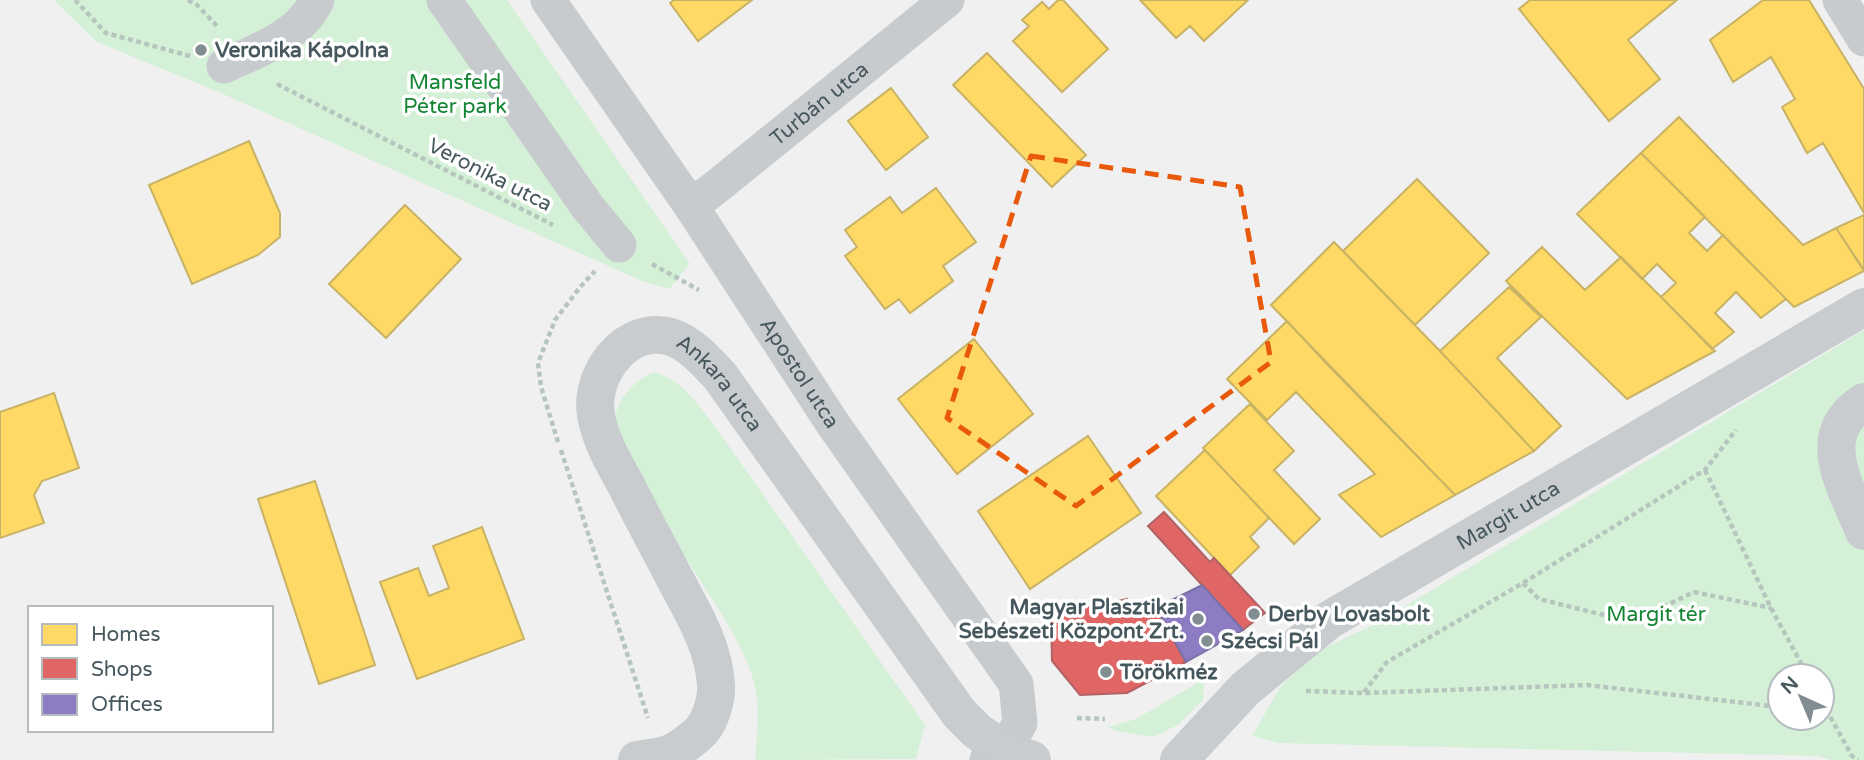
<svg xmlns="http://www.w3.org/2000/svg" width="1864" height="760" font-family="'Varela Round',sans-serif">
<rect width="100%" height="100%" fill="#f1f0f0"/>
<!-- green -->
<path fill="#d4f1d8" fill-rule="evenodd" d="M54,0h453l183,264 -21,25 -27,-8 -421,-188 -124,-51z
M1864,330v430h-33l-14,-4 -540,-13 -25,-7 29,-50 37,-35 57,-27zM1780,676h42v42h-42z
M654,372c33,9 50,42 70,67l201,286 -9,34 -161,1c2,-29 6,-57 -3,-84 -9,-29 -26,-55 -42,-80 -25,-40 -53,-80 -74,-123 -7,-14 -18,-38 -20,-54 -2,-19 22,-41 38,-47z
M1204,679l-1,21 -25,25 -25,12 -37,-6 -8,-4 28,-8z"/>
<!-- homes -->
<path fill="#ffd966" stroke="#c8b264" stroke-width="2" d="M674,0h78l-54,41 -28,-38z
M1058,0h5l45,49 -46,43 -49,-51 16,-15 -7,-6 20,-18 7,7z
M1140,0h108l-44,41 -14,-15 -14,12z
M1530,0h147l-49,40 32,39 -51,42 -90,-112z
M1763,0h46l55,89v124l-41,-70 -16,10 -25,-46 13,-8 -24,-42 -38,25 -23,-42z
M987,53l99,102 -34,32 -99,-102z
M891,88l37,49 -42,33 -38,-49z
M1679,117l124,128 33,-17 28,43 -70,36 -153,-154z
M249,141l31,72v24l-22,18 -66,29 -43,-99z
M1641,153l64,64 -16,16 18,18 16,-16 63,64 -25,19 -25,-26 -21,21 19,19 -22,17 -51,-52 15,-14 -19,-19 -15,15 -65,-65z
M1417,179l72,74 -74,72 -72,-74z
M936,188l40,54 -33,24 10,15 -43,32 -11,-14 -14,10 -40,-53 12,-9 -12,-17 45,-33 12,16z
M405,205l56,54 -75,79 -57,-54z
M1864,215v55l-28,-42z
M1334,242l106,109 94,100 -79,44 -184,-190z
M1542,247l43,43 36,-33 94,94 -88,48 -121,-118z
M1509,287l32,30 -44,41 64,68 -27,25 -94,-100z
M1287,321l39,42 129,132 -74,42 -42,-42 36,-21 -79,-82 -29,28 -40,-41z
M974,339l59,75 -76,60 -59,-75z
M54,393l25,75 -37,13 -8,14 10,28 -44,15v-126z
M1250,404l44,47 -20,19 46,49 -26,25 -91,-96z
M1088,436l53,77 -111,76 -52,-78z
M1205,450l64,68 -19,19 9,10 -29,28 -74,-79z
M315,481l60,184 -56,19 -61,-185z
M482,527l42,112 -107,40 -37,-97 38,-14 11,28 20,-8 -16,-42z"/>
<!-- shops -->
<path fill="#e06666" stroke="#b26264" stroke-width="2" d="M1164,512l46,50 4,-4 51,55 -22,17 -95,-104z
M1127,599l11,17 18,-8 30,54 -59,31 -47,2 -28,-34 -1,-47z"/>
<!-- offices -->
<path fill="#8e7cc3" stroke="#7871a5" stroke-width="2" d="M1202,585l41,45 -57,32 -30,-54z"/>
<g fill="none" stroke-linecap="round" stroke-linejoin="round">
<!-- path -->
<path stroke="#b6c5bd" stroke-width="4.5" stroke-dasharray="5 3.5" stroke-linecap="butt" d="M75,0l31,33 84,23
M188,0l9,5 22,23
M277,84l276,141
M652,264l47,26
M558,442l-17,-55 -3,-24 17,-43 26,-34 14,-15
M561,450l87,268
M1705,470l66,138 37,68
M1523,583l16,16 93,23 62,-30 77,16
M1306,691l57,2 224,-8 193,22
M1364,692l23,-30 136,-79 182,-113 31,-40
M1822,702l30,54 6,4
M1077,718l28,1"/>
<!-- street -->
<g stroke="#c7cbcd" stroke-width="35">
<path d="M444,0l143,206 32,39"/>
<path id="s1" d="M548,0l143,206 142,218 183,260 4,39 -16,27 -17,10"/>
<path d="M1840,0l24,39"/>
<path d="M224,66c35,-16 76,-30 93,-66"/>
<path id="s2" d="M691,206l24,-18 232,-188"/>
</g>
<!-- secondary -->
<g stroke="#c8ccce" stroke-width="38">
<path d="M1864,402c-52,33 -18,85 0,129"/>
<path id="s3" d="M637,760c11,-2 26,-3 36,-8 7,-3 25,-17 29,-22 9,-11 15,-32 14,-45 -2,-39 -24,-74 -42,-108 -16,-31 -33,-62 -49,-94 -12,-21 -25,-44 -29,-68 -7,-40 30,-91 75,-78 19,6 36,25 49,39l239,337 18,18 27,19 28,10"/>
<path id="s4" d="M1179,760l66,-71 84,-69 535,-313"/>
</g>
</g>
<!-- marked area -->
<path fill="none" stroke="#e8590c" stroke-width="5" stroke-dasharray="14 9" stroke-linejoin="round" d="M1031,156l209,31 31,175 -195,144 -129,-88z"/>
<!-- markers -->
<g fill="#828d91" stroke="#fff" stroke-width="2.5">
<circle cx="201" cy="50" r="7"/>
<circle cx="1254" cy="614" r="7"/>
<circle cx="1198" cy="619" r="7"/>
<circle cx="1207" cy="641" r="7"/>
<circle cx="1106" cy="672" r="7"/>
</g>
<g text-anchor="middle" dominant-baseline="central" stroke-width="7" stroke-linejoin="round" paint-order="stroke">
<!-- poi labels -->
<g font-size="21" font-weight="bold" fill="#46585e" stroke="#fff" text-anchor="start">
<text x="215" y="50">Veronika Kápolna</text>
<text x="1184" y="607" text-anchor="end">Magyar Plasztikai<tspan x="1184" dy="24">Sebészeti Központ Zrt.</tspan></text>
<text x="1268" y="614">Derby Lovasbolt</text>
<text x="1221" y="641">Szécsi Pál</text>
<text x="1120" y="672">Törökméz</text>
</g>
<!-- park labels -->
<g font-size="21" fill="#128432" stroke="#fff">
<text x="455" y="82">Mansfeld<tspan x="455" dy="24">Péter park</tspan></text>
<text x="1656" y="614">Margit tér</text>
</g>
<!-- street labels -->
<g font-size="21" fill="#46585e" stroke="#fff">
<text stroke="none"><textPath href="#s2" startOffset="164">Turbán utca</textPath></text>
<text transform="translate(490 175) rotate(27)">Veronika utca</text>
<text stroke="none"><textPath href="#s1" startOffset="450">Apostol utca</textPath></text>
<text stroke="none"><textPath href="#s3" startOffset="614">Ankara utca</textPath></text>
<text stroke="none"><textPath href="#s4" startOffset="413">Margit utca</textPath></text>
</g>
</g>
<!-- legend -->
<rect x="28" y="606" width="245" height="126" fill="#ffffff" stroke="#b5bcbf" stroke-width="2"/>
<rect x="42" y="624" width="35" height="21" fill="#ffd966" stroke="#b5bcbf" stroke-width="2"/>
<text x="91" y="641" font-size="21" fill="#46585e">Homes</text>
<rect x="42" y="658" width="35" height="21" fill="#e06666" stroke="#b5bcbf" stroke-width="2"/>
<text x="91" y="676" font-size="21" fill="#46585e">Shops</text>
<rect x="42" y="694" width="35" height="21" fill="#8e7cc3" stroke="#b5bcbf" stroke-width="2"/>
<text x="91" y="711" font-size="21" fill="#46585e">Offices</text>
<!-- north arrow -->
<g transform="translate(1801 697) rotate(316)"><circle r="33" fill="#ffffff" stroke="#b5bcbf" stroke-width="2"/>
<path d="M0-5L12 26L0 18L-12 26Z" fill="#828d91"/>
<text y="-10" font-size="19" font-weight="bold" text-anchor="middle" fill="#46585e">N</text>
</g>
</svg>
